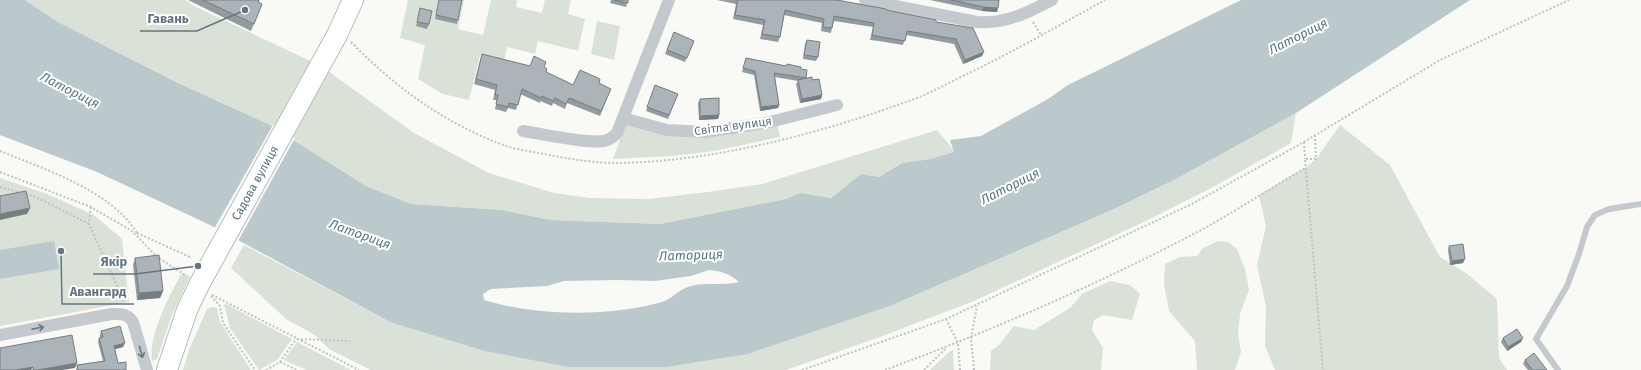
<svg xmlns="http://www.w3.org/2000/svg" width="1641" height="370" font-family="'Fira Sans',sans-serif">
<rect width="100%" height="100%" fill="#f9f9f6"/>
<!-- green -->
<path fill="#dae1d7" d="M25,0h160l11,7 125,59 93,67 75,40 65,20 36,5 58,1 60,-7 54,-8 175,-54 18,22 -25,7 -28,4 -23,14 -18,-3 -30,24 -31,-4 -14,5 -126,25 -109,-4 -49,-10 -91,-6 -45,-18 -98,-62 -90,-41 -120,-61z
M408,0h56l-6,29 25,6 8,-35h26l-1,7 26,6 3,-13h26l-3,14 17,5 -7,32 -40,-10 -3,13 -28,-7 -3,14 -24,-6 -11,45 -26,-6 -25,-15 7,-34 -25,-7z
M597,21l23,5 -6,34 -23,-6z
M1296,113l-5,30 -74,42 -71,36 -172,80 -94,36 -94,33h-415l-42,-21 -14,-14 -29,-16 -55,-51 13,-23 146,77 358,32 142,-48 222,-96 64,-31z
M626,123l58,12 93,-11 3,13 -66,14 -42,5 -59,3z
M1340,125l50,40 50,92 26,16 31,26 2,59 8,12h-232l-10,-24 1,-40 -9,-41 9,-39 -7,-31 46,-27 11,-9z
M0,178l47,16 47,21 28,24 7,63 -129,24z
M1218,241l10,1 9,7 8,20 4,21 -9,24 -2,19 3,19 -6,18h-38l-2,-29 -26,-30 -5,-27 1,-20 15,-7 17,-1 6,-8z
M182,273l8,4 -18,38 -15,44 -5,2c-4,-25 18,-67 30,-88z
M1110,281l20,4 10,9 -8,26 -29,-5 -9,5 -2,10 11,18 -2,22h-111l1,-19 8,-6 15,-19 20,4 36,-22 12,-14z
M224,304h2l66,35 -15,21 -18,10 -29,-42z
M212,307l5,1 3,14 31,48h-68l6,-20 18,-41z
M297,342l54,28h-45l-22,-10z
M953,350l1,20h-24l19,-18z"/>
<!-- water -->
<path fill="#bcc9cc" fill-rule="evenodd" d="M0,0h25l33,22 120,61 90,41 98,62 45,18 91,6 49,10 109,4 126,-25 14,-6 31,5 30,-24 18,3 23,-14 28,-4 24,-7 -4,-12 31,-4 67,-37 20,-14 173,-85h229l-174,113 -120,66 -64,31 -222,96 -142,48 -82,13h-97l-84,-16 -95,-29 -180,-97 -113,-53 -97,-37zM709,270c13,1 21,4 30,12 -16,4 -33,0 -48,4 -11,2 -19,13 -29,16 -54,15 -125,14 -178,-2l-1,-6 8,-5 56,-3 17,-5 53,-1 38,1 36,-5z
M54,241l5,28 -59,10v-29z"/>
<!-- pier -->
<path fill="#f9f9f6" d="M273,125l22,13 -58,105 -23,-14z"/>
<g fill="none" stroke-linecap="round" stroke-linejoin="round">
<defs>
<path id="primary" d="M167,370l20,-60 13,-27 137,-248 16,-35"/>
</defs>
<!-- primary casing -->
<use href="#primary" stroke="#b7bcc0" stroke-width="22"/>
<!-- path -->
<path stroke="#bfc2c4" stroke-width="2" stroke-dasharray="2 2" stroke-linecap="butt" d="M1033,22l8,13
M351,42c45,46 92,80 152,103 11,4 24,6 36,8 25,5 52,10 78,10 99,-1 213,-32 305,-67 14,-6 27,-13 41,-20 48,-23 95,-50 142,-76
M1315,135l1,24h-11l18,211
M1304,142l1,17
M0,151c44,18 112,40 137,82
M0,172l91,35 41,24 25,26 30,19
M0,187l22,6
M26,194l12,4 51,26
M91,207l-2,17 36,79
M137,233l55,25
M212,295l147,75
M211,296l9,10 3,17 32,47
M946,319l12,24 2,27
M297,339l53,2
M280,362l17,8
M266,370l14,-8 16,-23
M802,370l144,-51 246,-115 112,-62 136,-82 129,-60
M885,370c108,-40 214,-86 316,-140 35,-19 70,-42 104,-62
M924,370l22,-22
M974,370l-3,-32 6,-32"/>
<!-- lane -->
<path stroke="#c3c9cc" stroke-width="6" d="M1558,370l-22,-31 31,-53 12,-32 8,-27 8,-12 14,-6 32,-5"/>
<!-- street -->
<path stroke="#c3c9cc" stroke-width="12" d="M865,0l112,22c29,2 50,-9 75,-22
M623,118l44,12 38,2 61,-9 71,-18
M523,131c20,3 64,13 81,10 6,-1 9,-4 13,-8l52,-133
M0,335l111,-21c10,0 16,-1 22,8l14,48"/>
<!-- primary -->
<use href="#primary" stroke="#fff" stroke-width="20"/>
</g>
<!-- wall -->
<path fill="#929b9f" d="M188,0h71l-1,2 4,2 -11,27z
M439,0h23l-5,24 -22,-5z
M611,0h17l-2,7 -16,-4z
M717,0h120l49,10 50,12 46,34 -19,8 -9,-20 -48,-9 -3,10 -24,-4 -9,-1 3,-13 -39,-6 -2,7 -1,5 -10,-2 1,-8 -38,-8 -4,22 -2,5 -18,-3 3,-14 -30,-6 3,-15z
M930,0h69l-2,12 -15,-1z
M420,8l9,16 -2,5 -11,-3z
M674,32l20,9 -9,21 -20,-8z
M807,40l11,17 -2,4 -13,-2 2,-15z
M482,54l48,12 14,1 2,5 17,8 10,5 26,-2 10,11 -9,22 -33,-13 -2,6 -12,-6 -1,3 -12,-5v2l-20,-9 -4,16 -8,-2 -2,4 -11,-3 2,-9h-4l2,-10 -21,-6z
M746,58l55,11 5,9 6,2 10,15 -1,4 -21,4 -4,-19 2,-3 -23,-4 4,28 -1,3 -18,3 -6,-36 -12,-3z
M655,85l23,9 -10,25 -22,-8z
M700,99l19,16 -1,4 -19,1 -1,-17z
M1449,246l14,17 -13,2 -2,-15z
M135,258l28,33 -3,7 -23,2 -4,-35z
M101,331l22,16 -8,2 3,14 8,7h-50l1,-5 26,-4 -5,-19 1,-4h1v-3z
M1503,338l18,4 -14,9 -6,-9z
M1525,360l22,10h-19l-5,-6z"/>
<!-- shaded-wall -->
<path fill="#777e82" d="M984,7l14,1 -1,4 -15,-1z
M984,52l-2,4 -19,8 2,-4z
M822,95l-1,4 -21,4 2,-4z
M779,105l-1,3 -18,3 1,-4z
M719,115l-1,4 -19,1 1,-4z
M30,208l-3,6 -27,6v-6z
M1465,259l-2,4 -13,2 2,-4z
M163,291l-3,7 -23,2 2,-7z
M1523,338l-2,4 -14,9 1,-4z
M125,343l-2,4 -11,3 2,-4z
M77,363l-2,5 -12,2h-26z
M33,367l-2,3h-16z"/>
<!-- building -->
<path fill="#aab4b9" stroke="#777e82" d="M203,0h56l-1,2 4,2 -8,20z
M439,0h23l-4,20 -22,-5z
M614,0h14v3z
M738,0h99l49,9v1l50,10v2l37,6 11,24 -19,8 -9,-21 -49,-8 -2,10 -24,-4 -9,-2 2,-12 -40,-7 -2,12 -9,-1 1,-8 -39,-9 -5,27 -18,-3 3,-14 -30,-5z
M951,0h48l-1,8 -14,-1z
M420,8l12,3 -3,13 -12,-2z
M674,32l20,9 -7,17 -20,-8z
M807,40l13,2 -2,15 -14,-2z
M482,54l48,12 4,-10 12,6 -2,5 3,2 -1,3 17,8 10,5 7,-15 20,9 -1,4 12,6 -10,22 -32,-13 -3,6 -11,-6 -2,3 -11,-5 -1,2 -19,-9 -4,16 -9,-2 -1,4 -12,-3 2,-9h-3l2,-10 -21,-6z
M746,58l40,8 1,-2 14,3v2l6,1 -1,8 -32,-5 5,32 -18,2 -6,-36 -12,-3z
M812,77v3l7,-1 3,16 -20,4 -4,-19z
M655,85l23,9 -9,21 -22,-8z
M719,98v17l-19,1v-17z
M26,191l4,17 -30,6v-18z
M1463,244l2,15 -13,2 -3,-15z
M159,255l4,36 -24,2 -4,-35z
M120,326l5,17 -11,3 4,17 8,-1v8h-48l-1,-5 28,-4 -6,-23 4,-1 -2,-6z
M1517,329l6,9 -15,9 -5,-9z
M72,335l5,28 -40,7h-4v-3l-18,3h-15v-22z
M1534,353l13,17h-15l-7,-10z"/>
<!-- one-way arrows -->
<defs><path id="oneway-shaft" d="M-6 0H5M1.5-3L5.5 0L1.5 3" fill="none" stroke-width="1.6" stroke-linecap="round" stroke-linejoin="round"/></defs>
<g stroke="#677a86">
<use href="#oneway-shaft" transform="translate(38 328) rotate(-11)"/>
<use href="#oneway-shaft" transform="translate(141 352) rotate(74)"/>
</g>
<g text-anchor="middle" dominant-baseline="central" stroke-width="4" stroke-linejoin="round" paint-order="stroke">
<!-- street labels -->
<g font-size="12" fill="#627682" stroke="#fff">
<text transform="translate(733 126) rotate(-8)">Світла вулиця</text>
<text transform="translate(255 183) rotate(-61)">Садова вулиця</text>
</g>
<!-- water labels -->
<g font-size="13" font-style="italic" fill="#5d767c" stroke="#fff">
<text transform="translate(1298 36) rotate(-27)">Латориця</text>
<text transform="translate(70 90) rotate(27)">Латориця</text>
<text transform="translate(1010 186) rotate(-27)">Латориця</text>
<text transform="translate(360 234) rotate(20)">Латориця</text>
<text transform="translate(691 255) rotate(-2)">Латориця</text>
</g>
</g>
<!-- callouts -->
<path fill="none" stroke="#627682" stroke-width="1.5" d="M245 10L197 31H140M198 266L135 274H93M61 251L62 304H134"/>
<g fill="#627682" stroke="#fff" stroke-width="1.5">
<circle cx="245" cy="10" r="4"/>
<circle cx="198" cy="266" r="4"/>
<circle cx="61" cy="251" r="4"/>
</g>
<g font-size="13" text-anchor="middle" font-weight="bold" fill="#627682" stroke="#fff" stroke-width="4" stroke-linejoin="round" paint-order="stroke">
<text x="168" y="23">Гавань</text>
<text x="114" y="266">Якір</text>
<text x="98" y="296">Авангард</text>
</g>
</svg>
